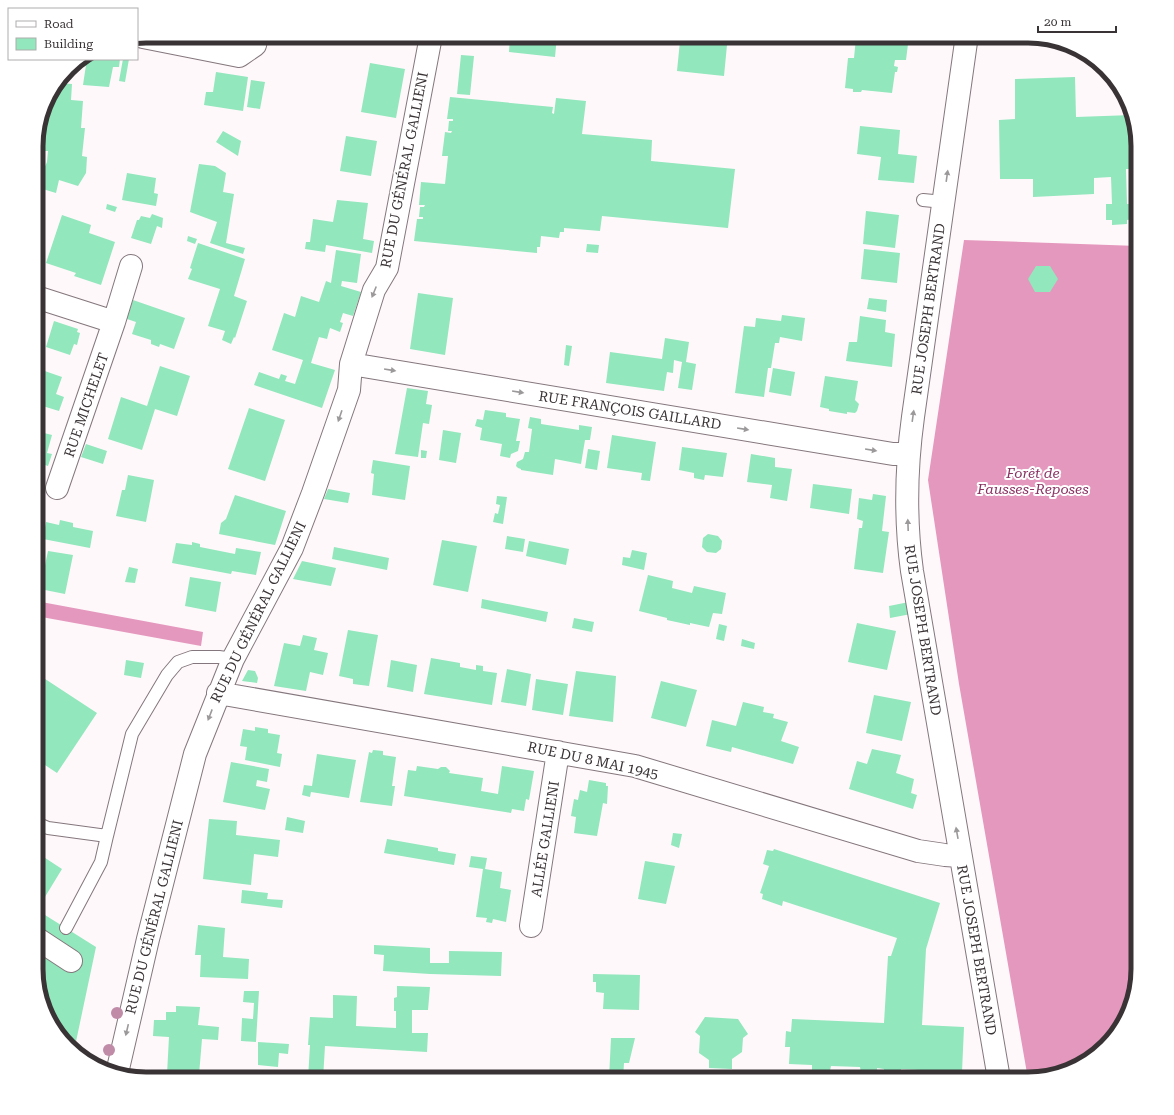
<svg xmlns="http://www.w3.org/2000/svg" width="1174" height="1115" font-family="'Roboto Serif',serif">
<rect width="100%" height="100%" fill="#fef8fb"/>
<!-- forest -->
<path fill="#e598bd" d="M964,240l174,6v723l-8,42 -24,36 -36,24 -35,8h-7l-69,-395 -31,-204z
M36,601l167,31 -2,14 -165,-30z"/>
<!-- building -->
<path fill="#92e7bc" d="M510,36h47l-2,21 -46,-5z
M685,36h52v9h-10l-3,31 -47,-5 3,-30h5z
M853,36h56l-3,24h-11l-1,6 4,1 -1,5h-2l-3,21 -30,-3 -1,2h-8v-3l-8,-1 3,-30h6l2,-20h-3z
M461,55l13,1 -4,39 -13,-1z
M82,59h38l-1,8h-6l-4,20 -26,-2 3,-20h-4z
M123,59h6l-4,23 -6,-1z
M370,63l35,6 -9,49 -35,-6z
M216,72l32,5 -5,34 -39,-6 2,-13h7z
M1075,77l1,40 56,-2 6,24v30h-12l1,35h6v15l-6,1v4l-15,1v-5h-6v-16h6l-1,-27 -17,1v16l-61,3v-18h-33l-1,-59 16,-1v-40z
M251,80l14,2 -5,27 -13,-2z
M59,83l13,1 -1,16 12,1 -2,27h4l-3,28 5,1 -1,16 -8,13 -19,-6 -3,13 -20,-6 11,-25 1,-11h-5l2,-26h-4v-4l6,-23z
M450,97l103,10 -1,6 2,1 2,-16 30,3 -4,33 70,6 -1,21 84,8 -7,59 -126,-12 -2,15 -36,-3v4h-4l-1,6 -18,-2 -1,11h-3v6l-123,-12 3,-22h6v-2h-4l1,-10h4l1,-2h-6l2,-23 24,2 3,-28h-6l3,-24 6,1 1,-2h-4l1,-10h4v-2h-6z
M860,126l40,4 -2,24 19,2 -3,27 -36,-3 3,-23 -24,-3z
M223,131l18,10 -3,15 -22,-14z
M346,136l31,5 -6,35 -31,-5z
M199,164l16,2 11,7 -3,19 11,2 -8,49 19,5 -2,6 -33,-11 7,-21 -27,-10z
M127,173l29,5 -2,15 4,1 -2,12 -34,-6z
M337,200l31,3 -5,36 11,2 -2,12 -46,-8 -1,7 -20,-3 1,-7h4l3,-23 20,3z
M107,204l10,3 -2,5 -9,-3z
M866,211l33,4 -4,33 -32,-4z
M152,214l11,4 -1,10 -5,-2 -6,18 -20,-6 6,-18h2l2,-4 9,2z
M62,215l29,10 -2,8 26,9 -14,43 -27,-9 2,-3 -30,-10z
M36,236l6,2 -5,18h-1z
M188,236l9,3 -2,5 -8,-3z
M198,243l47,16 -11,37 13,5 -12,37 -1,-1 -3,7 -9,-4 3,-9 -17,-5 12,-37 -32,-10 4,-10 -2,-1z
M587,244l12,1 -1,8 -12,-1z
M864,249l36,4 -3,30 -36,-4z
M336,250l25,4 -4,29 -15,-2 -1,5 20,6 -8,24 -10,-3 -3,9 3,1 -3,9 -10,-4 -3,11 -8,-2 -8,26 24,7 -13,38 -68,-23 5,-13 20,7 2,-5 6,2 -2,5 10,3 8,-24 -31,-10 12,-37 11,4 6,-21 18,6 7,-21 5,2z
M1036,266h14l8,13 -8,13h-15l-7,-13z
M418,293l35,5 -8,57 -35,-6z
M869,298l18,2 -1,12 -19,-3z
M133,300l52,18 -11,31 -14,-5 -1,3 -8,-3v-4l-19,-6 4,-12 -9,-3z
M782,315l23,3 -3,23 -22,-4 -1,6h-4l-4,25h-3l-4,29 -29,-4 9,-67 11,1 1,-9 25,3z
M860,316l26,4 -1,12 10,2 -3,33 -46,-6 3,-19h8z
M54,321l24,8 -1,3 3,1 -3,12 -3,-1 -4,11 -24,-8z
M665,338l24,4 -3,20 10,2 -4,26 -14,-2 4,-26 -8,-2 -1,13 -6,-1 -3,19 -58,-8 4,-31 52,7z
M566,345l6,1 -3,20 -5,-1z
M36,347l9,2 -6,20 23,8 -6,17 8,3 -5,14 -23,-7z
M160,366l30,10 -13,40 -22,-7 -13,41 -34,-11 13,-42 26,9z
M773,368l22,4 -4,24 -22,-4z
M825,376l33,5 -3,19 4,4 -2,7 -2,2 -8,-1v2l-18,-3v-2l-9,-2z
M407,388l21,3 -2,13 6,1 -3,19 -6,-1 -5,34 -23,-3z
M249,408l36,12 -20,61 -37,-12z
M485,410l21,3v4l14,2 -4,22h4l-2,10 -7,3 -1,4 -10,-2 2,-12 -22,-4 2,-12 -7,-2 2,-7 6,1z
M530,417l11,2v5l38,6v-5l13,2 -2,13h-5l-4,24 -26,-5 -2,16 -32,-5v-1l-3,-1 -2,-2 1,-4 6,-3 2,-7h4l3,-23 -4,-1z
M443,430l18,3 -5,30 -17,-3z
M36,431l16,4 -5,18 5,1 -4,12 -12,-4z
M612,435l44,7 -6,39 -9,-1 1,-7 -35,-5z
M86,444l21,7 -4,13 -22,-7z
M682,447l45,6 -4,24 -18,-2 -1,5 -10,-2v-5l-15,-3z
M588,449l12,2 -3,19 -12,-2z
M421,450l6,1 -1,7h-5z
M751,454l24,4v9l17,2 -5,32 -17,-3 2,-13 -25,-3z
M373,460l37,6 -5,34 -33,-5 2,-21 -3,-1z
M128,475l26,5 -8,42 -30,-6 6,-26h3z
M813,484l39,5 -3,25 -39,-6z
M328,489l22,4 -2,10 -24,-4z
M873,494l13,2 -4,35 7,1 -6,41 -29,-4 5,-41h3l1,-7 -6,-2 2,-21 13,2z
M235,495l51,16 -11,34 -56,-11 2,-11 5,-4z
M497,496l10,1 -4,27 -10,-2 2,-9 3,1 2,-9 -4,-1z
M60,520l13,3v4l20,4 -3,17 -47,-9 3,-17 13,3z
M708,534l10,2 4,5 -1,8 -5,4 -9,-1 -5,-5 1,-9z
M507,536l18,3 -2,13 -18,-3z
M442,540l35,6 -9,46 -35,-7z
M529,541l40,8 -3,16 -40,-9z
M192,542l8,2v3l35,7 1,-6 25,4 -5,23 -24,-4 -1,3 -59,-11 4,-20 16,2z
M334,547l55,11 -2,12 -55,-11z
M632,550l15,3 -3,17 -22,-5 1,-8 7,1z
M48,551l25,4 -8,39 -25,-5z
M302,561l34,7 -5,18 -38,-7z
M129,567l9,2 -3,14 -10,-1z
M648,575l25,6 -1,7 20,5 2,-7 32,7 -4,21 -9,-1 -4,14 -19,-4v2l-23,-5v-2l-28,-7z
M190,577l31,5 -5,30 -31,-6z
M482,599l66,13 -2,10 -65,-14z
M909,602l2,12 -21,4 -1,-12z
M574,618l20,4 -2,10 -20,-4z
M857,623l39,8 -9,39 -39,-8z
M719,624l8,2 -3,15 -8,-2z
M348,630l30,5 -9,51 -16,-2v-5l-14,-3z
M303,635l14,3 -3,12 14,3 -5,22 -13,-3 -4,19 -32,-5 10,-43 16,3z
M742,639l13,4 -1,6 -13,-3z
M431,658l29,5v4l16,3v-5l7,1v5l14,2 -5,32 -68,-11z
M126,660l18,3 -3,15 -17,-3z
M391,660l26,5 -4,27 -26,-5z
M507,669l24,5 -5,32 -25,-4z
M248,670l7,1 3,7 -1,5 -15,-2z
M576,671l40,5 -3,46 -44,-6z
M36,673l61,40 -40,60 -21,-14z
M536,679l32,5 -5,31 -31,-5z
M661,681l36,9 -11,37 -35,-9z
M874,695l37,7 -9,39 -36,-8z
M743,702l21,5 -1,5 11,2 -1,4 15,4 -7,19 18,6 -6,17 -61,-17 -1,5 -25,-6 6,-26 24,6z
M255,727l13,2v4l12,2 -3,18 5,1 -2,13 -35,-7 2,-13 -7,-1 3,-17 12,2z
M872,749l29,6 -5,18 18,6 -3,14 6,2 -4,14 -64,-20 8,-28 10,3z
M373,750l10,1v4l13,2 -4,29h3l-3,20 -32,-4 9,-50 3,1z
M317,754l39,6 -7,38 -38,-6 -1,5 -8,-2 2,-10 8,1z
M231,762l38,7 -2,13 -10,-2 -1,6 14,3 -5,21 -42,-8z
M417,766l21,3 3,-2h5l4,4 -1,2 34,5 -2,13 17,3 4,-28 32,5 -5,29 -3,-1 -2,12 -12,-2 -1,4 -107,-17 4,-26 8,1z
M589,780l17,3v3h2l-1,18 -4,-1 -6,33 -23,-3 2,-16 -5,-1 3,-17 4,1 2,-10 7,2z
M287,817l18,4 -2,12 -18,-3z
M209,819l28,2 -1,14 44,5 -2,17 -24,-3 -3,31 -48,-6z
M673,833l9,1 -3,14 -8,-3z
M387,839l51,9v3l18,3 -2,11 -70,-12z
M774,849l166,54 -14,46 -4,76 42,2 -2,45h-3v6l-20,-1 1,-6 -39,-2v6h-17v-6l-7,-1v6l-16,-1 -1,-6 -29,-1 -1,5 -18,-1v-5l-23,-1 1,-17h-5l1,-16 5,1 1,-13 92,4 4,-67h3l6,-18 -114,-37 -1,5 -20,-7 1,-5 -3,-1 9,-27 -6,-2 4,-14 6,1z
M36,852l26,17 -25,41 59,37 -22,104 -6,-4 -24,-36 -8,-35z
M471,856l16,2 -2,11 17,3 -2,16 11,2 -5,32 -13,-3 -1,4 -6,-1 1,-4 -11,-1 7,-48 -14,-2z
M645,861l30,5 -9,38 -28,-5z
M242,890l26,3 -1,6 16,1 -1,8 -41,-5z
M198,925l27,3 -2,29 26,2 -1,20 -48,-2 1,-22h-6z
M374,945l56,3v15h19v-12l53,1 -1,24 -71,-2 -47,-3 1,-16 -10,-1z
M593,974l47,1 -1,35 -36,-1 1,-16 -8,-1v-10h-3z
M397,986l33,1 -2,23h-16v23h16l-1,19 -102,-6 -2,33h-15l2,-34h-2l2,-28 23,1v-23l24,1 -1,30 40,2v-17h-2v-13l3,-1z
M244,991h15l-3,51 -15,-1 1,-23 11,1 1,-16 -11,-1z
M176,1006l24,1 -2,18 21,2 -1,13 -16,-1 -3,36h13l-1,4h-36v-4l-8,-1 2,-37 -16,-1 1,-16h12v-8h10z
M705,1017l33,2 10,15 -5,4 -1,14 -10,7v10l-23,-1v-8l-10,-7 1,-17 -5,-4z
M611,1038h24l-6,25h-5l-1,16h-14z
M258,1042l31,2 -1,10 -9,-1 -1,14 -20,-2z
M413,1075h14v4h-14z"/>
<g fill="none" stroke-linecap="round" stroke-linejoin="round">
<defs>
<path id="lane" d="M923,200l21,2
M36,823l12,5 59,8 25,-102 35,-59 11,-13 14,-5h27l14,2
M66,928l35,-66 6,-26"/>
<path id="street" d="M966,36v6l-53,375c-7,51 -8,103 -1,154l87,508
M143,37l96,19 16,-11 2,-9
M36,297l78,25 -57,166
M114,322l17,-56
M351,364l542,90h15
M218,693l417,73 283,85 27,4 15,1
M531,926l27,-174
M36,938l35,23
M117,1073l31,-134 47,-185 38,-95 59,-111 21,-55 36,-103 2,-26 23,-74 13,-22 44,-232"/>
</defs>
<!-- lane casing -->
<use href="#lane" stroke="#84777d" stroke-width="14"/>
<!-- street casing -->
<use href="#street" stroke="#84777d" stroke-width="24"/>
<!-- lane -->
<use href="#lane" stroke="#fff" stroke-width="12"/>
<!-- street -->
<use href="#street" stroke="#fff" stroke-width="22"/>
</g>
<!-- trees -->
<g fill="#bf8ba7">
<circle cx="117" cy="1013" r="6"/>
<circle cx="109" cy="1050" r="6"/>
</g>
<!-- one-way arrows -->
<defs><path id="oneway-solid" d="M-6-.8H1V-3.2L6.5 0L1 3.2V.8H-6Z"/></defs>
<g fill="#9c999a">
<use href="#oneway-solid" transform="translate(947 176) rotate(-82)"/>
<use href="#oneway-solid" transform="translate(374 292) rotate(112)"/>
<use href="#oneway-solid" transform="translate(390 370) rotate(9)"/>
<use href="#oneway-solid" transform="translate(518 392) rotate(9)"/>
<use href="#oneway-solid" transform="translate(340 416) rotate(109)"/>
<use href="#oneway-solid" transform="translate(913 416) rotate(-82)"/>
<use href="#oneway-solid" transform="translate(743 429) rotate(9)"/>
<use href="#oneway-solid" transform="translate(871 450) rotate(9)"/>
<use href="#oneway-solid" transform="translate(908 525) rotate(-92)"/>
<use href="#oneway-solid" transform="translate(210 715) rotate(111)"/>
<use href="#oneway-solid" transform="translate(957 833) rotate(-100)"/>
<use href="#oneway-solid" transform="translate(127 1030) rotate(103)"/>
</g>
<g text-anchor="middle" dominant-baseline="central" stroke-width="4" stroke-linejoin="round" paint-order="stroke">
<!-- street labels -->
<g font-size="14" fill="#393335" stroke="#fff">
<text transform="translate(404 170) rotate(-79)">RUE DU GÉNÉRAL GALLIENI</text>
<text transform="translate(928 309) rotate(-82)">RUE JOSEPH BERTRAND</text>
<text transform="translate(86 405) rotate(-71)">RUE MICHELET</text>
<text transform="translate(630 410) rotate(9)">RUE FRANÇOIS GAILLARD</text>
<text transform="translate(258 612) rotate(-64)">RUE DU GÉNÉRAL GALLIENI</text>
<text transform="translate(923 630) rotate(81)">RUE JOSEPH BERTRAND</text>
<text transform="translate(593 760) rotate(12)">RUE DU 8 MAI 1945</text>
<text transform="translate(545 839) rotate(-81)">ALLÉE GALLIENI</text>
<text transform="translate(154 917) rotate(-76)">RUE DU GÉNÉRAL GALLIENI</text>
<text transform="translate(977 950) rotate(80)">RUE JOSEPH BERTRAND</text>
</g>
<!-- park labels -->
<g font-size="14" font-style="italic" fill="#8b3263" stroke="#fff">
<text x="1033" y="473">Forêt de<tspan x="1033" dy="16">Fausses-Reposes</tspan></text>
</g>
</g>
<!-- crop -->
<path d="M0 0H1174V1115H0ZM146 43H1028A103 103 0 0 1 1131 146V969A103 103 0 0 1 1028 1072H146A103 103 0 0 1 43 969V146A103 103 0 0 1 146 43Z" fill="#fff" fill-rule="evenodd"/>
<path fill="none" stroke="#393335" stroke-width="5" d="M146 43H1028A103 103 0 0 1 1131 146V969A103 103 0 0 1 1028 1072H146A103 103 0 0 1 43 969V146A103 103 0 0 1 146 43Z"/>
<!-- legend -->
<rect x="8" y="8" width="130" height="52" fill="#ffffff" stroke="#b0adae"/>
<rect x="16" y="21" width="20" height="6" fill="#ffffff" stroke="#b0adae"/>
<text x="44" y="28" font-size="12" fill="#393335">Road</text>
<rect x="16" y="38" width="20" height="12" fill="#92e7bc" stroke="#b0adae"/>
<text x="44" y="48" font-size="12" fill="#393335">Building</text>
<!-- scale -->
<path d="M1038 26v6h78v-6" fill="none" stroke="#393335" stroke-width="2"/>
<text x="1044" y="26" font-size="12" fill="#393335" stroke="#ffffff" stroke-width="3" paint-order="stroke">20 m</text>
</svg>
